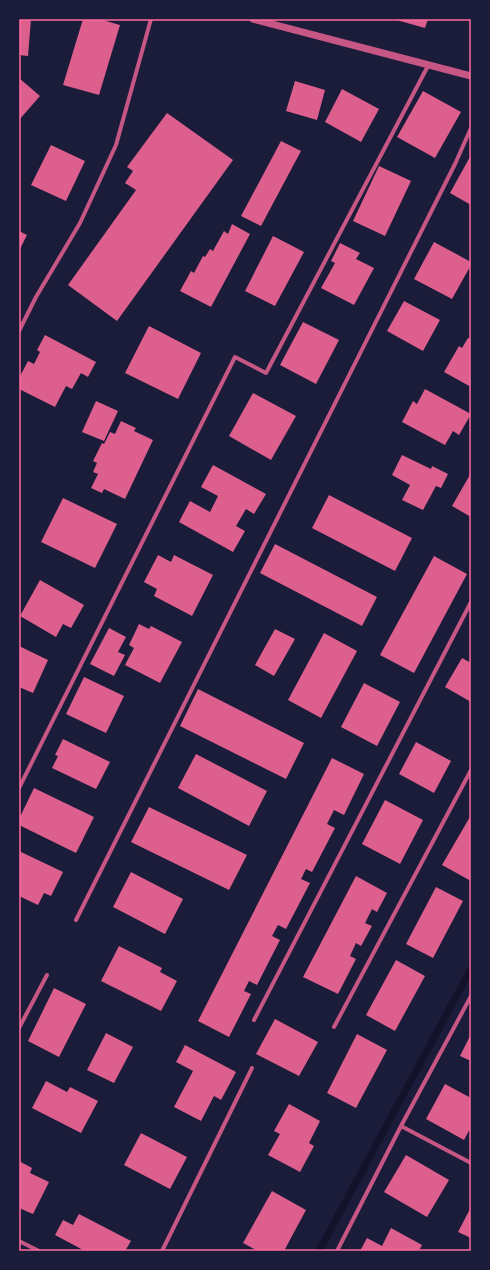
<svg xmlns="http://www.w3.org/2000/svg" width="490" height="1270" font-family="'IBM Plex Sans',sans-serif">
<rect width="100%" height="100%" fill="#1b1b3a"/>
<g fill="none" stroke-linecap="round" stroke-linejoin="round">
<!-- stream -->
<path stroke="#12122b" stroke-width="7" d="M319,1251l152,-282"/>
</g>
<!-- building -->
<path fill="#dd5f8e" d="M19,19h12l-3,37 -9,-1z
M83,19h16l21,6 -21,70 -36,-10z
M393,19h35l-3,9z
M19,78l21,18 -21,24z
M295,81l30,9 -8,30 -31,-9z
M342,89l37,20 -18,33 -36,-20z
M423,91l38,21 -26,46 -38,-21z
M167,113l66,47 -116,161 -49,-36 68,-95 -11,-7 8,-12 -6,-4z
M281,141l20,10 -40,75 -20,-10z
M51,145l34,16 -19,40 -35,-16z
M471,155v50l-21,-12z
M379,166l32,15 -26,55 -32,-15z
M232,224l18,10 -39,73 -31,-16 11,-20 3,2 9,-17 2,1 5,-8 3,2 11,-20 4,3z
M19,231l8,4 -8,16z
M273,236l31,16 -29,54 -30,-15z
M434,242l37,20v3l-19,34 -38,-20z
M340,243l20,10 -4,6 18,9 -20,37 -33,-17 14,-25 -4,-2z
M404,301l36,19 -17,31 -36,-20z
M303,322l36,18 -23,44 -36,-19z
M149,326l52,27 -23,46 -53,-26z
M45,335l51,27 -8,15 -7,-4 -9,16 -6,-3 -11,21 -36,-18v-11l9,-17 6,3 6,-12 -3,-2z
M468,338l3,1v48l-27,-15 15,-26 3,2z
M425,389l46,25 -12,21 -6,-4 -8,14 -43,-23 11,-21 4,3z
M253,393l43,23 -25,44 -42,-24z
M96,401l22,10 -14,30 -22,-9z
M121,421l15,7 -2,3 19,9 -28,59 -21,-10 -2,4 -11,-5 7,-14 -5,-2 4,-9 -4,-2 9,-18 2,1 6,-12 5,2z
M402,455l29,14 1,-3 16,8 -7,14 -5,-2 -13,24 -21,-10 8,-15 -18,-10z
M213,465l53,29 -12,20 -8,-5 -10,17 9,5 -12,21 -54,-30 11,-21 20,11 8,-16 -17,-9z
M471,473v44l-19,-11z
M329,495l83,43 -17,33 -83,-43z
M63,498l54,26 -22,44 -54,-26z
M275,544l102,53 -15,29 -102,-53z
M158,555l13,7 3,-7 39,20 -21,41 -38,-20 3,-7 -13,-7z
M434,556l33,18 -53,99 -34,-18z
M40,580l44,25 -13,23 -8,-4 -7,13 -36,-21z
M139,624l10,5 2,-3 31,16 -22,41 -35,-18 9,-17 -5,-3z
M109,628l17,9 -8,15 7,3 -11,21 -24,-12z
M275,629l20,10 -21,37 -19,-11z
M324,633l33,18 -36,67 -33,-18z
M19,646l29,14 -15,33 -14,-6z
M462,658l9,5v39l-26,-15z
M84,677l40,19 -18,37 -40,-19z
M364,683l36,19 -23,44 -36,-19z
M198,689l106,54 -18,36 -106,-53z
M63,739l47,23 -14,27 -44,-21 6,-12 -3,-1z
M416,742l35,19 -17,32 -35,-19z
M196,754l71,37 -18,35 -71,-38z
M332,758l32,16 -20,41 -10,-5 -7,14 8,4 -23,44 -6,-3 -5,10 9,4 -24,46 -8,-4 -6,11 8,4 -23,45 -8,-4 -5,10 7,3 -22,43 -31,-16z
M34,788l60,29 -18,36 -57,-28v-6z
M385,800l38,20 -23,44 -38,-20z
M149,807l98,48 -18,35 -98,-48z
M471,815v66l-29,-16z
M19,851l44,21 -12,24 -7,-3 -6,12 -19,-9z
M131,872l52,27 -18,35 -52,-27z
M356,876l31,17 -10,19 -5,-3 -7,14 7,3 -11,20 -5,-3 -6,13 6,3 -18,35 -35,-17z
M436,887l27,14 -30,57 -27,-14z
M119,946l43,22 -2,4 17,9 -16,30 -60,-30z
M396,960l29,16 -30,55 -29,-16z
M54,988l32,16 -27,53 -31,-16z
M275,1019l43,23 -19,34 -43,-22z
M106,1033l27,14 -19,36 -27,-13z
M357,1034l30,16 -31,58 -29,-15z
M471,1034v27l-11,-5z
M185,1045l51,27 -15,28 -7,-4 -13,25 -27,-14 19,-36 -17,-9z
M46,1081l21,11 3,-5 28,14 -17,32 -49,-25z
M445,1084l26,14v29l-7,13 -38,-21z
M289,1104l31,17 -11,22 5,3 -14,26 -32,-17 12,-21 -6,-3z
M141,1133l46,24 -17,32 -46,-24z
M406,1155l43,25 -22,37 -43,-25z
M19,1161l13,7 -2,5 19,9 -16,32 -14,-6z
M272,1191l34,19 -22,41h-26l-15,-8z
M471,1207v31l-13,-6z
M79,1214l52,27 -6,10h-40l-30,-16 8,-15 10,5z
M391,1228l31,17 -3,6h-59l7,-13 15,8z"/>
<g fill="none" stroke-linecap="round" stroke-linejoin="round">
<!-- minor -->
<path stroke="#c65784" stroke-width="4" d="M19,331l17,-34 44,-74 36,-78 35,-126
M19,788l216,-431 31,16 163,-309
M76,920l379,-756 16,-36
M254,1020l217,-418
M334,1027l137,-257
M19,1028l28,-53
M401,1126l70,37
M19,1241l20,10
M162,1251l90,-183
M337,1251l64,-125 70,-130"/>
<!-- tertiary -->
<path stroke="#c65784" stroke-width="7" d="M253,19l218,57"/>
</g>
<!-- border -->
<rect width="490" height="1270" fill="none" stroke="#1b1b3a" stroke-width="40"/>
<rect x="20" y="20" width="450" height="1230" fill="none" stroke="#ff6b9d" stroke-width="1.5"/>
</svg>
